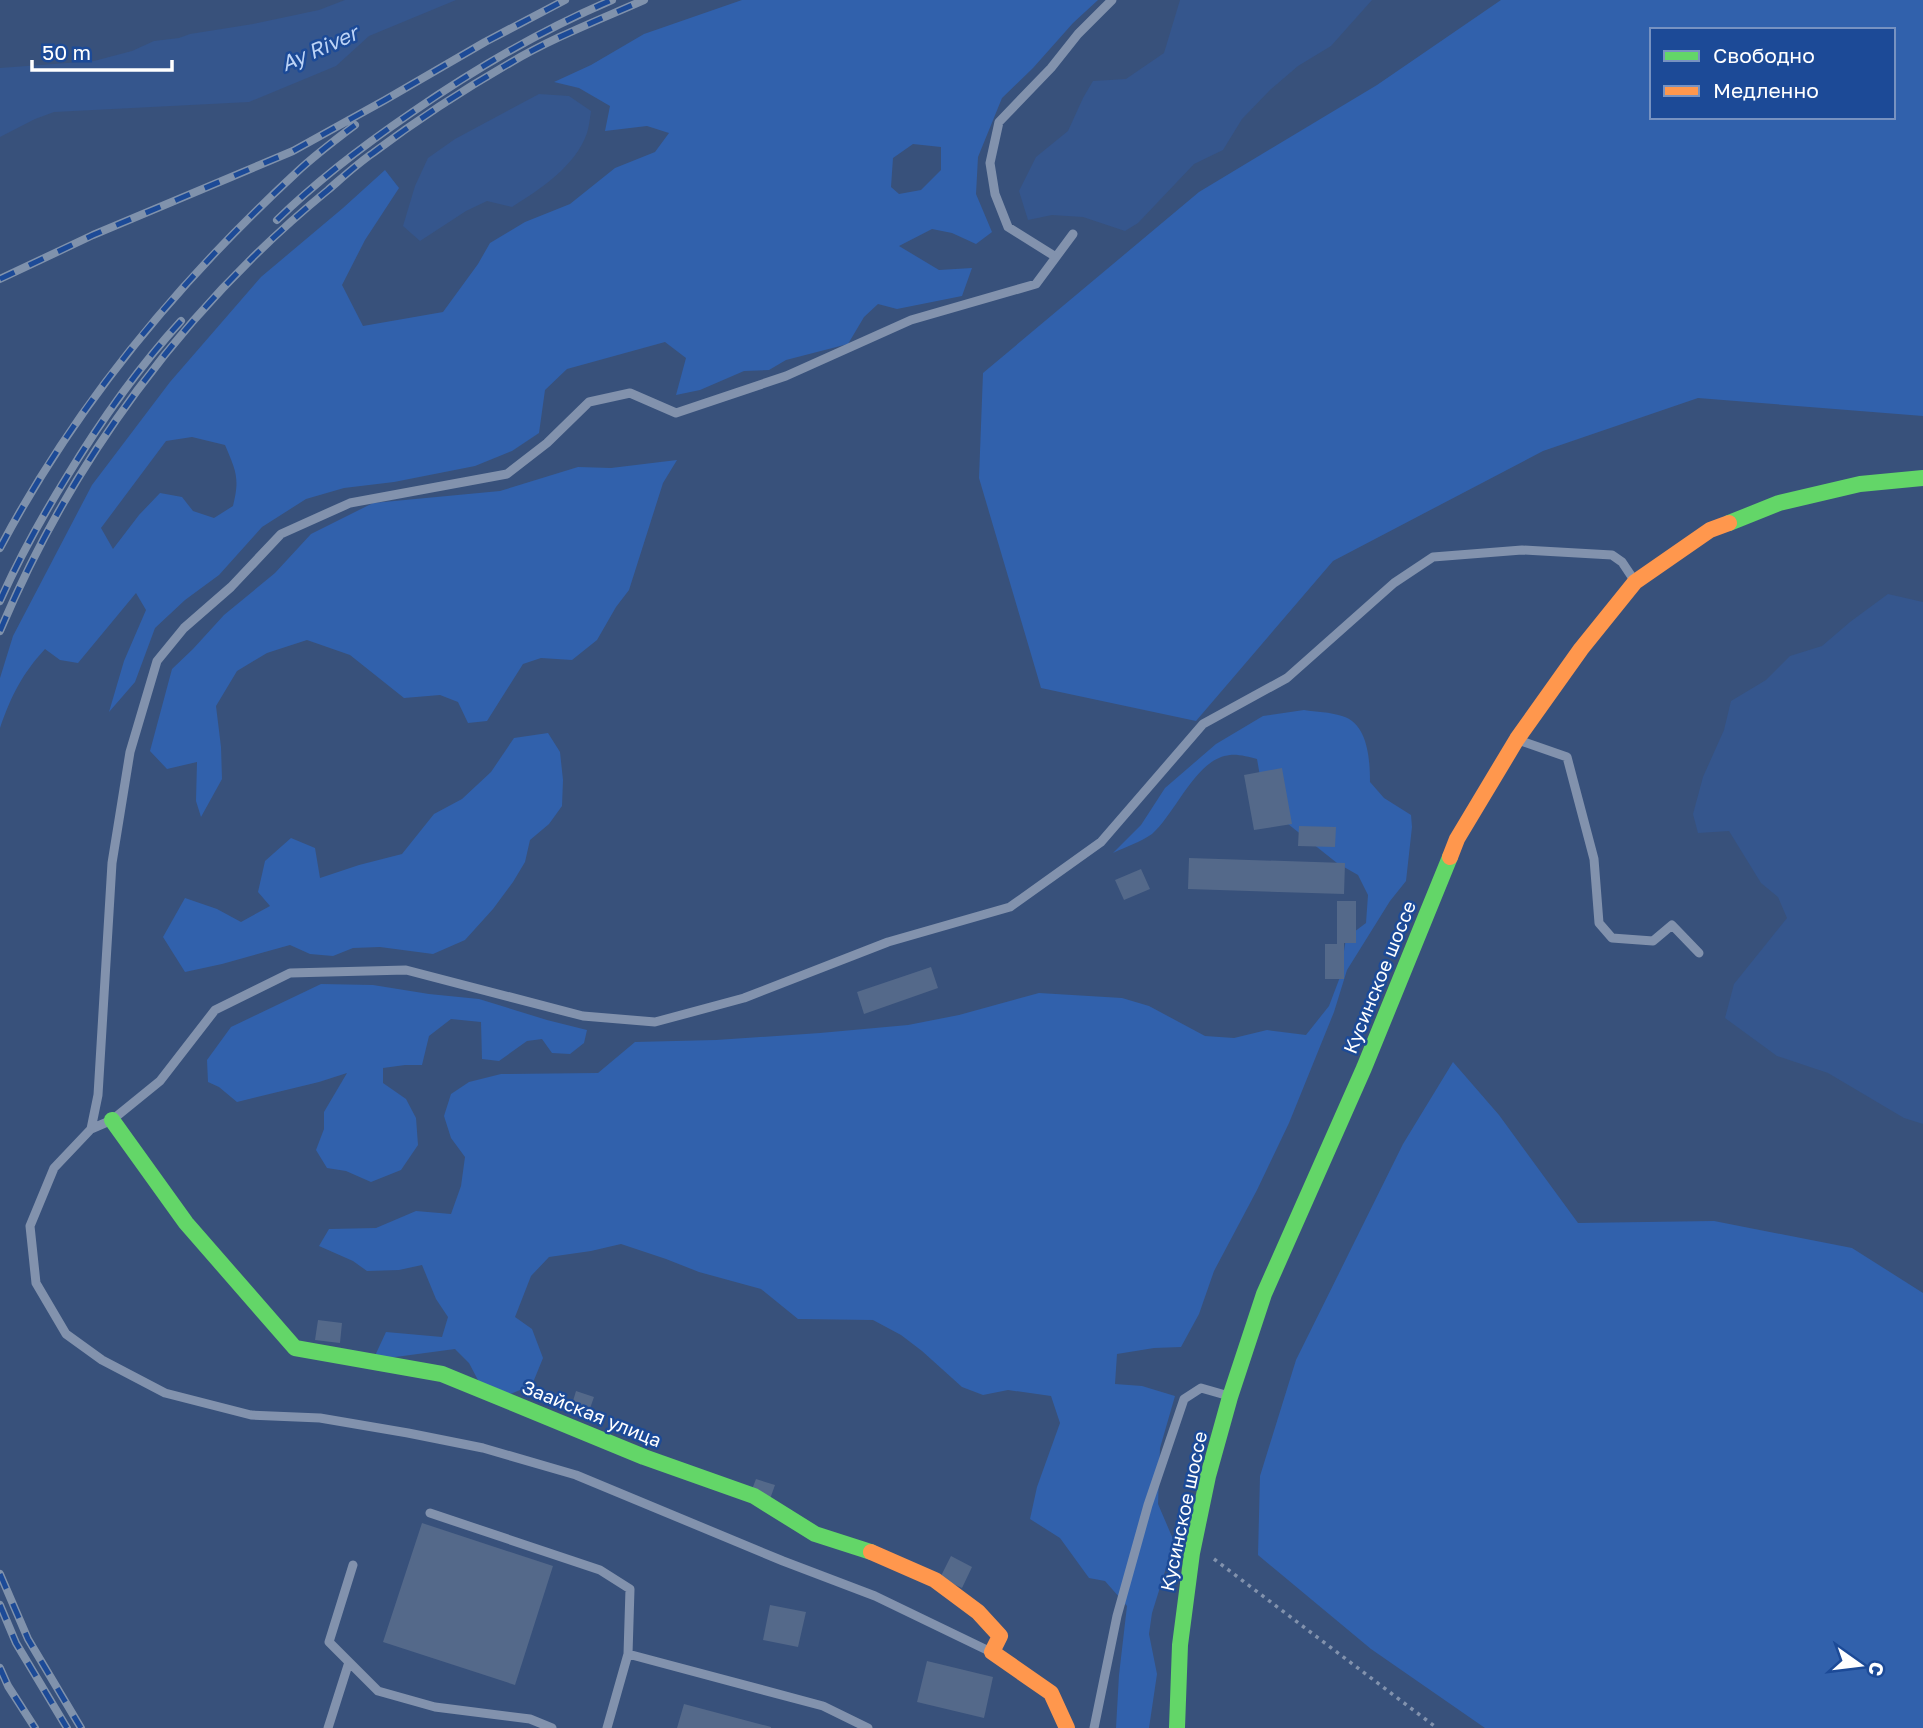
<svg xmlns="http://www.w3.org/2000/svg" width="1923" height="1728" font-family="'Golos Text',sans-serif">
<rect width="100%" height="100%" fill="#38517b"/>
<!-- green -->
<path fill="#3161ac" fill-rule="evenodd" d="M742,0h356l-25,23 -40,45 -31,30 -24,59 -2,37 16,38 -16,12 -24,-11 -20,-4 -33,17 40,24 33,-2 -10,28 -65,13 -19,-5 -14,13 -16,27 -62,16 -17,10 -25,1 -44,19 -24,5 10,-37 -21,-16 -98,27 -22,21 -6,43 -27,18 -37,15 -81,16 -50,6 -38,11 -44,28 -43,48 -34,25 -30,28 -20,54 -26,30 15,-51 22,-51 -10,-17 -58,70 -18,-3 -15,-11c-23,25 -34,47 -45,79v-50l13,-42 79,-151 78,-103 91,-105 82,-69 42,-38 14,18 -34,52 -23,45 21,41 80,-14 35,-48 12,-21 35,-21 45,-18 45,-36 40,-16 14,-19 -22,-7 -42,5 5,-25 -31,-18 -25,-6 37,-17 53,-31zM913,144l28,3v23l-20,20 -22,4 -8,-7 2,-29zM192,437l33,8c11,26 15,33 8,61l-19,12 -21,-7 -11,-14 -22,-4 -21,22 -26,34 -12,-21 65,-87z
M1501,0h422v416l-225,-18 -155,53 -210,110 -137,160 -155,-33 -62,-210 4,-105 216,-181 178,-107zM1652,30h241v87h-241z
M677,460l-14,23 -34,107 -13,17 -19,33 -25,20 -31,-2 -18,6 -36,57 -19,2 -10,-21 -18,-7 -36,3 -54,-43 -43,-15 -40,13 -30,18 -21,35 5,41 1,32 -21,38 -5,-16 1,-39 -30,7 -17,-18 22,-82 21,-20 31,-34 51,-42 36,-39 62,-31 127,-12 78,-24 33,1z
M1304,710c12,2 26,2 38,6 26,7 28,44 28,66l14,16 27,17 1,12 -6,54 -16,20 -43,69 -13,42 -45,111 -32,67 -43,81 -15,43 -18,33 -27,1 -37,6 -2,30 27,2 33,10 -15,52 -2,56 15,35 -6,26 -15,48 -3,21 8,40 -8,54h-33l3,-53 8,-69 -22,-25 -16,-3 -29,-40 -30,-19 7,-32 23,-64 -9,-27 -43,-6 -25,5 -21,-8 -40,-36 -21,-16 -28,-15 -75,-1 -37,-30 -62,-17 -33,-13 -45,-15 -30,7 -42,6 -18,19 -16,41 17,12 11,29 -11,27 -36,15 -17,-18 -10,-19 -14,-14 -82,11 13,-28 56,5 6,-20 -12,-18 -14,-34 -23,5 -32,1 -14,-10 -34,-15 10,-17 47,-1 40,-17 35,3 10,-28 4,-29 -14,-19 -7,-22 7,-22 18,-12 32,-8 97,-1 37,-31 81,-2 104,-7 88,-8 51,-10 80,-22 83,5 27,8 56,30 29,2 33,-8 39,5 23,-29 11,-29 6,-39 20,-15 2,-28 -10,-20 -21,-12 -49,-39 -27,-42 -4,-23c-8,-2 -19,-5 -27,-4 -34,3 -54,58 -78,79 -11,8 -27,13 -39,19l28,-28 24,-37 51,-44 47,-28z
M548,733l12,19 3,28 -1,26 -13,18 -19,16 -5,22 -12,20 -20,27 -28,31 -32,14 -53,-7 -27,1 -20,8 -23,-2 -20,-9 -68,19 -37,8 -22,-35 22,-39 32,11 24,13 29,-16 -12,-14 7,-31 26,-23 24,10 5,30 39,-13 43,-11 32,-40 28,-15 29,-27 23,-34z
M321,984l52,1 56,9 50,5 68,21 40,10 -3,13 -14,11 -18,-1 -10,-14 -15,2 -28,20 -17,-2 -1,-37 -30,-3 -22,17 -7,29h-17l-22,3v15l23,16 10,19 2,27 -17,25 -30,12 -25,-11 -19,-3 -11,-18 8,-21v-17l23,-39 -28,9 -82,20 -18,-15 -11,-5 -1,-22 24,-33z
M1453,1062l46,53 79,108 136,-2 138,27 71,45v435h-438l-114,-79 -113,-94 2,-79 36,-116 107,-216z"/>
<!-- water -->
<path fill="#35568d" d="M345,0h111l-87,36 -33,30 -87,36 -195,10 -19,7 -35,18v-69l94,-7 38,-10 22,-10 25,-3 11,-4 63,-10 66,-14z
M1180,0h192l-41,46 -33,20 -28,24 -28,29 -19,31 -29,14 -56,59 -13,8 -42,-14 -31,-2 -24,5 -9,-29 17,-34 32,-26 15,-33 10,-17 33,-2 38,-26z
M539,94l30,2 22,15c-1,7 -2,16 -4,22 -12,34 -47,56 -75,74l-25,-6 -21,10 -46,30 -17,-15 12,-40 13,-28 27,-19z
M1888,594l35,8v522l-19,-6 -76,-45 -51,-17 -52,-38 9,-34 53,-66 -9,-21 -17,-14 -32,-52 -31,2 -5,-19 10,-37 21,-47 7,-29 35,-21 24,-24 32,-10 28,-24z"/>
<!-- building -->
<path fill="#54698a" d="M1282,768l10,56 -38,6 -10,-55z
M1299,826l37,1 -1,20 -37,-1z
M1189,858l156,5 -1,31 -156,-5z
M1141,869l9,20 -26,11 -9,-20z
M1337,901h19v42h-12v36h-19v-35h12z
M931,967l7,21 -74,26 -7,-22z
M318,1320l24,3 -2,20 -25,-3z
M576,1391l18,6 -7,20 -17,-6z
M756,1479l19,6 -5,14 -19,-7z
M422,1523l131,43 -38,119 -132,-43z
M951,1556l21,11 -10,21 -22,-10z
M770,1605l36,7 -8,35 -35,-7z
M927,1661l66,16 -9,41 -67,-16z
M684,1704l87,23v1h-94z"/>
<g fill="none" stroke-linecap="round" stroke-linejoin="round">
<!-- path -->
<path stroke="#8292ad" stroke-width="3.5" stroke-dasharray="3.5 5" stroke-linecap="butt" d="M1214,1559l223,169"/>
<!-- lane -->
<path stroke="#8292ad" stroke-width="9" d="M1056,257l-48,-30 -13,-33 -5,-31 9,-41 52,-54 27,-34 34,-34
M1521,741l46,16 27,102 5,64 13,15 41,3 19,-16 27,28
M91,1129l7,-34 14,-232 18,-111 27,-91 27,-33 47,-41 50,-53 69,-31 157,-29 40,-31 42,-41 41,-9 46,20 110,-37 125,-56 125,-36 37,-50
M430,1513l170,57 30,19 -2,65 195,52 45,22
M353,1565l-24,77 49,49 57,16 95,12 22,9
M989,1651l-114,-55 -92,-35 -207,-86 -93,-27 -75,-15 -88,-15 -69,-3 -86,-22 -63,-33 -36,-26 -30,-51 -6,-57 24,-58 37,-39 21,-9 48,-39 55,-71 75,-37 116,-3 177,46 72,6 89,-24 144,-56 122,-35 91,-65 102,-118 84,-46 107,-95 39,-26 89,-7 90,5 10,7 12,18
M328,1728l21,-66
M607,1728l21,-74
M1094,1728l23,-112 31,-111 36,-106 17,-11 28,8"/>
<!-- fast -->
<path stroke="#63d668" stroke-width="16" d="M1729,523l50,-20 81,-19 63,-6
M112,1120l74,103 109,125 147,26 202,83 110,39 61,38 56,18
M1177,1728l3,-83 12,-92 16,-77 22,-79 34,-103 100,-226 86,-211"/>
<!-- slow -->
<path stroke="#ff974d" stroke-width="16" d="M1450,857l7,-18 60,-100 64,-90 54,-67 75,-52 19,-7
M871,1552l64,28 43,32 22,24 -8,16 59,41 16,35"/>
<defs>
<path id="rail" d="M277,220c41,-40 87,-75 134,-107 64,-44 130,-83 201,-113
M0,279l93,-44 200,-84 92,-51 100,-58 80,-42
M0,548c76,-144 178,-266 297,-376 18,-17 38,-32 58,-47
M0,601c19,-43 42,-84 66,-123 34,-56 71,-109 115,-157
M0,631c72,-171 185,-324 328,-441 15,-13 29,-26 45,-37 44,-33 90,-63 137,-90 42,-25 89,-43 134,-63
M0,1574l28,65 53,89
M0,1605l16,38 51,85
M0,1668l8,18 27,42"/>
</defs>
<!-- rail casing -->
<use href="#rail" stroke="#8092ac" stroke-width="8"/>
<!-- rail -->
<use href="#rail" stroke="#1c4a97" stroke-width="5" stroke-dasharray="16" stroke-linecap="butt"/>
</g>
<g text-anchor="middle" dominant-baseline="central" stroke-width="5" stroke-linejoin="round" paint-order="stroke">
<!-- street labels -->
<g font-size="19" fill="#fff" stroke="#1c4a97">
<text transform="translate(1379 977) rotate(-68)">Кусинское шоссе</text>
<text transform="translate(592 1413) rotate(22)">Заайская улица</text>
<text transform="translate(1183 1511) rotate(-78)">Кусинское шоссе</text>
</g>
<!-- water labels -->
<g font-size="21" font-style="italic" fill="#bcd3f6" stroke="#1c4a97">
<text transform="translate(319 48) rotate(-24)">Ay River</text>
</g>
</g>
<!-- legend -->
<rect x="1650" y="28" width="245" height="91" fill="#1c4a97" stroke="#7792c1" stroke-width="2"/>
<rect x="1664" y="51" width="35" height="10" fill="#63d668" stroke="#7792c1" stroke-width="2"/>
<text x="1713" y="63" font-size="21" fill="#ffffff">Свободно</text>
<rect x="1664" y="86" width="35" height="10" fill="#ff974d" stroke="#7792c1" stroke-width="2"/>
<text x="1713" y="98" font-size="21" fill="#ffffff">Медленно</text>
<!-- north arrow -->
<g transform="translate(1860 1665) rotate(104)" stroke="#1c4a97" stroke-width="5" paint-order="stroke">
<path d="M0-5L12 26L0 18L-12 26Z" fill="#ffffff"/>
<text y="-10" font-size="19" font-weight="bold" text-anchor="middle" fill="#ffffff">С</text>
</g>
<!-- scale -->
<path d="M32 60v10h140v-10" fill="none" stroke="#ffffff" stroke-width="3.5"/>
<text x="42" y="60" font-size="21" fill="#ffffff" stroke="#1c4a97" stroke-width="5" paint-order="stroke">50 m</text>
</svg>
